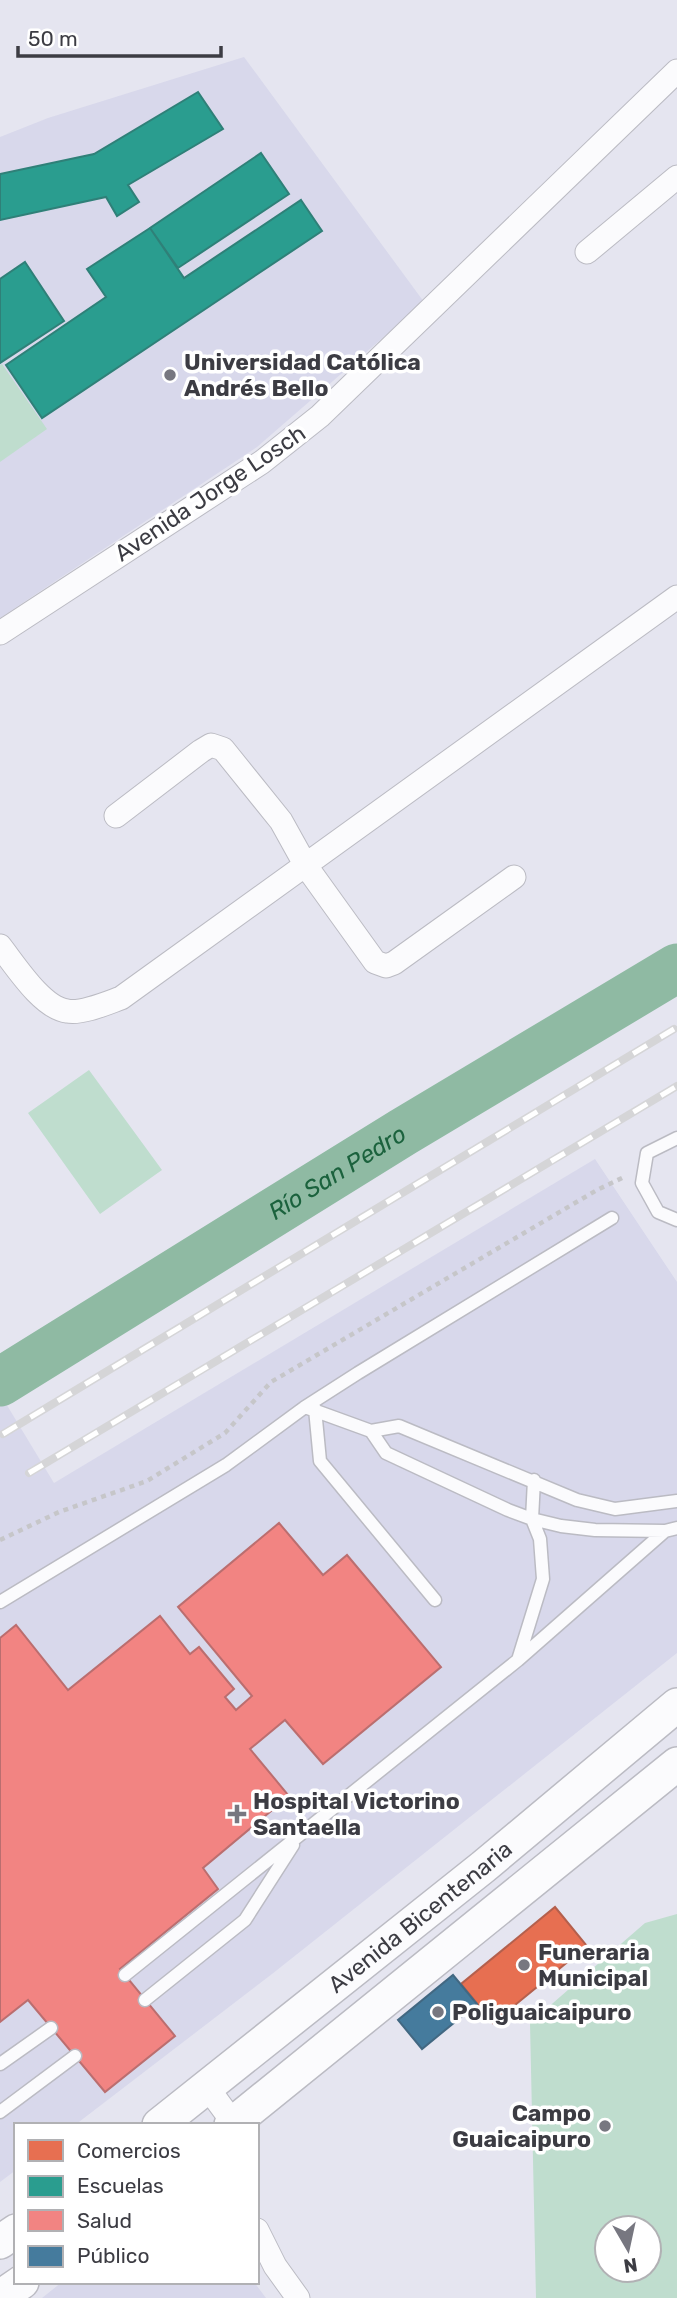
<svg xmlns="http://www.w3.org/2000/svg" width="677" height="2298" font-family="Rubik,sans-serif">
<rect width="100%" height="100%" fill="#e5e5f0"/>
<!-- built -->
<path fill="#d8d8eb" d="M244,57l180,245 -167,145 -257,171v-481l48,-19z
M595,1159l82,123v371l-405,321 -197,151h-59v45l-16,12v-777l5,-3 49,81z
M62,2282h192l12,16h-224z"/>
<!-- green -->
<path fill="#bfddce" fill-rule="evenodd" d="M2,364l45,65 -47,33v-97z
M89,1070l73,100 -62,44 -72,-101z
M677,1914v384h-141l-6,-275 115,-100zM649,2228v42h-42v-42z"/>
<!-- shops -->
<path fill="#e76f51" stroke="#b4604d" stroke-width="2" d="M555,1907l32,39 -94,77 -32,-39z"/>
<!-- schools -->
<path fill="#2a9d8f" stroke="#2f8078" stroke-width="2" d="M198,92l25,37 -95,56 11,17 -22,14 -11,-19 -106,23v-46l94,-20z
M261,153l28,41 -111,74 -28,-40z
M301,200l21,31 -280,187 -36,-53 100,-68 -19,-28 63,-41 34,50z
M25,262l39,59 -64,42v-84z"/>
<!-- health -->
<path fill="#f28482" stroke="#bb6e6f" stroke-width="2" d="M279,1523l44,52 24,-20 94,112 -118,97 -38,-44 -35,29 39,47 -86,72 15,21 -98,80 55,67 -70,56 -77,-92 -28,22v-384l16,-13 52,65 92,-74 30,38 9,-7 35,42 -9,8 11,13 16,-14 -74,-89z"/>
<!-- public -->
<path fill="#457b9d" stroke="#426882" stroke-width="2" d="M453,1975l24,29 -55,45 -24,-29z"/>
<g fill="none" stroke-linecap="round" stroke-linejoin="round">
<!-- river -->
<path stroke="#8fbaa3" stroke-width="49" id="s1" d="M0,1382l403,-250 274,-164"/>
<defs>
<path id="service" d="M677,1138l-30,15 -5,30 16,29 19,8
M305,1407l66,24 28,-5 178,74 38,9 62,-8
M315,1409l5,52 115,139
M371,1431l15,22 122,57 24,9 29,7 34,4 70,1 12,-3
M0,1602l226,-137 79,-58 53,-34 254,-155
M518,1660l25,-81 -3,-40 -8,-20 2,-39
M125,1975l393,-315 147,-129
M145,2000l100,-80 48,-75
M0,2064l51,-36
M0,2112l75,-56"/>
<path id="minor" d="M587,252l90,-75
M0,633l262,-171 58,-46 357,-345
M116,816l85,-65 10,-6 12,4 58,72 25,45 69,96 11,4 8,-3 120,-86
M0,946c15,19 42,62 67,65 15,3 40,-8 54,-13l556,-401
M207,2087l28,38
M257,2230l18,36 23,32"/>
<g id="secondary">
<path id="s2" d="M159,2125l324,-258 194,-162"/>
<path d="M231,2125l446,-361"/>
<path d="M0,2242l16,-11"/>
<path d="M0,2297l22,-15"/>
</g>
</defs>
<!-- service casing -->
<use href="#service" stroke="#bbbbc3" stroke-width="15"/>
<!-- minor casing -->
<use href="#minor" stroke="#bbbbc3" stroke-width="25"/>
<!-- secondary casing -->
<use href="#secondary" stroke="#bbbbc3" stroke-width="36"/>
<!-- path -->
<path stroke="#c6c6c9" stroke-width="4.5" stroke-dasharray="5 5" stroke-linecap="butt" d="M0,1540l59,-28 88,-31 78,-48 46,-51 326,-192 27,-13"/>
<!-- service -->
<use href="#service" stroke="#fbfbfd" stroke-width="12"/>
<!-- minor -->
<use href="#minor" stroke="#fbfbfd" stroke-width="23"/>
<!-- secondary -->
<use href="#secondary" stroke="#fbfbfd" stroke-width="33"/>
<defs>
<path id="rail" d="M3,1434l671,-405
M29,1473l648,-387"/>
</defs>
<!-- rail casing -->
<use href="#rail" stroke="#d5d5d7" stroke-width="8"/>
<!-- rail -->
<use href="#rail" stroke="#fff" stroke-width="5" stroke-dasharray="16" stroke-linecap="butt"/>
</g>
<!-- markers -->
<g fill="#777780" stroke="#fff" stroke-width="2.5">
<circle cx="170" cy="375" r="7"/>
<path d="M233.5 1803.5h7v7h7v7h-7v7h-7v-7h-7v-7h7z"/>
<circle cx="524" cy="1965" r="7"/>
<circle cx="438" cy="2012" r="7"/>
<circle cx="605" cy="2126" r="7"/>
</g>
<g text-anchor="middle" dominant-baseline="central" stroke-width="7" stroke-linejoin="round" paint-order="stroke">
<!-- poi labels -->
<g font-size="23" font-weight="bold" fill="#3c3c43" stroke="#fff" text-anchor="start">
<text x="184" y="362">Universidad Católica<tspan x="184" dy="26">Andrés Bello</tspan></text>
<text x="253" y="1801">Hospital Victorino<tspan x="253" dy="26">Santaella</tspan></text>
<text x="538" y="1952">Funeraria<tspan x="538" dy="26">Municipal</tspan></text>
<text x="452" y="2012">Poliguaicaipuro</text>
<text x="591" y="2113" text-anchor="end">Campo<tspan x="591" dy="26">Guaicaipuro</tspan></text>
</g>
<!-- street labels -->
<g font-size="23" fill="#3c3c43" stroke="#fff">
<text transform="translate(210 493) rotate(-34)">Avenida Jorge Losch</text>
<text stroke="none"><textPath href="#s2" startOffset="334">Avenida Bicentenaria</textPath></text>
</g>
<!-- water labels -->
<g font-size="24" font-style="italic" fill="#1b623d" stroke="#fff">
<text stroke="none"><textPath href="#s1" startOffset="397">Río San Pedro</textPath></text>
</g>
</g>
<!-- legend -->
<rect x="14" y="2123" width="245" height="161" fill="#ffffff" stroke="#b1b1b4" stroke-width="2"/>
<rect x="28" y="2140" width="35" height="21" fill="#e76f51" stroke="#b1b1b4" stroke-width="2"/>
<text x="77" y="2158" font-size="21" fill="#3c3c43">Comercios</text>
<rect x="28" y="2176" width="35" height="21" fill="#2a9d8f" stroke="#b1b1b4" stroke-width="2"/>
<text x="77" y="2193" font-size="21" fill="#3c3c43">Escuelas</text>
<rect x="28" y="2210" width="35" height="21" fill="#f28482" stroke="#b1b1b4" stroke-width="2"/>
<text x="77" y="2228" font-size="21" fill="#3c3c43">Salud</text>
<rect x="28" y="2246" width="35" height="21" fill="#457b9d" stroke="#b1b1b4" stroke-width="2"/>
<text x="77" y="2263" font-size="21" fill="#3c3c43">Público</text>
<!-- north arrow -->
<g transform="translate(628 2249) rotate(171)"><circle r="33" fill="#ffffff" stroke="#b1b1b4" stroke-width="2"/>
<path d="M0-5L12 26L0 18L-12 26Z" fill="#777780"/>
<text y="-10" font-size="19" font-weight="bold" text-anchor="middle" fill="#3c3c43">N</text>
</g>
<!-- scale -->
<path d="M18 46v10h203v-10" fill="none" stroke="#3c3c43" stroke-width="3.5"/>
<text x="28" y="46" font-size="21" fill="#3c3c43" stroke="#ffffff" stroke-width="5" paint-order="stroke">50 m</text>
</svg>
